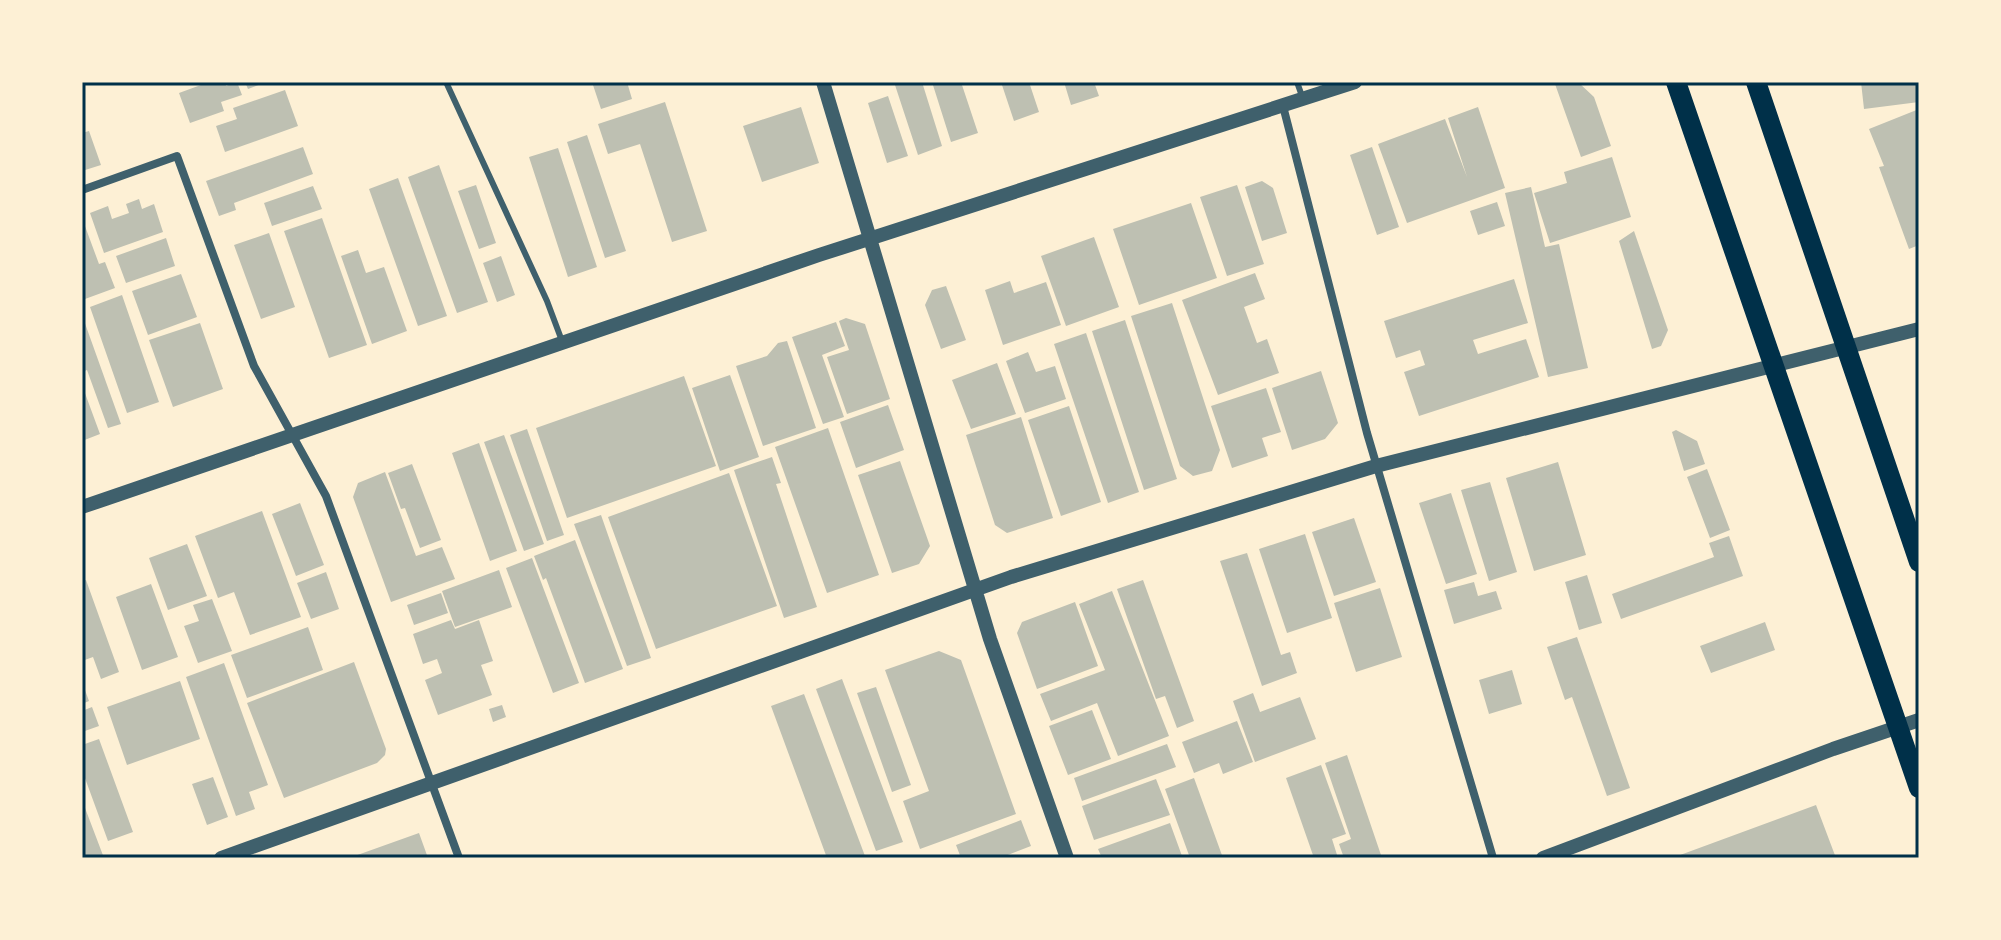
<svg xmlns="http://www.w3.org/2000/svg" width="2001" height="940" font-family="Helvetica,sans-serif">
<rect width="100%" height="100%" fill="#fdf0d5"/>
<!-- building -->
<path fill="#bec0b2" d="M209,82h16l1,4 11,-4 5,13 -21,7 3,9 -34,12 -11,-30z
M245,82h21l-18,7z
M592,82h35l5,17 -31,10z
M894,82h28l20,64 -24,9z
M932,82h29l17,51 -27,9z
M1001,82h28l10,30 -25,9z
M1064,82h30l5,14 -28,9z
M1560,82h18l16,15 17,49 -30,11 -26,-73z
M1861,82h58v20l-55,7z
M285,90l13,36 -73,26 -9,-26 21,-7 -4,-11z
M888,96l20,60 -21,7 -19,-60z
M665,102l42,129 -35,11 -32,-98 -32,10 -10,-30z
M801,107l18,56 -57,19 -19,-56z
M1478,107l27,81 -98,35 -29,-79 67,-25 22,58 -19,-59z
M1919,109v136l-10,4 -30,-82 5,-1 -15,-37z
M89,131l12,34 -19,6v-38z
M587,135l39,116 -21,7 -38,-116z
M303,147l10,27 -79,29 2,7 -17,6 -13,-35z
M1372,147l27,80 -22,8 -27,-80z
M558,148l39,119 -29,10 -39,-120z
M1612,157l19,60 -81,26 -16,-50 33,-10 -3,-11z
M439,165l49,137 -31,11 -49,-136z
M398,178l49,138 -29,10 -49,-137z
M1262,181l11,7 14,45 -25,8 -17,-54z
M476,185l20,58 -17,6 -21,-58z
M1237,185l27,79 -37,12 -27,-79z
M313,186l9,23 -50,17 -8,-23z
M1531,187l14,60 14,-3 29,124 -40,9 -43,-184z
M139,199l3,10 12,-5 9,28 -59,21 -14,-40 18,-7 4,13 17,-6 -3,-9z
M1497,202l8,24 -27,9 -8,-24z
M1191,203l26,75 -78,27 -26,-76z
M82,218l17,46 6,-2 10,26 -30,11 -3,-10z
M322,218l45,127 -38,13 -45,-127z
M1634,231l34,99 -7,16 -9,3 -33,-108z
M269,233l26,74 -34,12 -27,-74z
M1094,237l25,70 -53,19 -25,-70z
M166,238l9,28 -49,17 -10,-27z
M358,250l8,23 18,-6 23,64 -35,13 -31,-88z
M501,256l14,39 -18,7 -14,-39z
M1255,273l10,26 -21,8 13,36 10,-4 12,34 -61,22 -36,-95z
M181,274l16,43 -49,18 -16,-44z
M1514,279l14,44 -55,17 5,14 48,-15 13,38 -120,39 -15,-44 21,-7 -5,-15 -24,8 -12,-37z
M1010,281l4,12 32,-11 15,43 -58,20 -18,-55z
M946,286l20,54 -25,9 -16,-44 7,-15z
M122,295l37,107 -32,11 -37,-106z
M1172,303l48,147 -8,21 -19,5 -13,-10 -49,-150z
M82,315l39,109 -13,4 -21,-58 -5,2z
M846,318l19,6 25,75 -43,15 -20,-57 22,-7 -10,-29z
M1125,320l52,159 -33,11 -52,-159z
M836,322l9,24 -23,9 22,62 -21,7 -31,-87z
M200,323l23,66 -50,18 -24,-67z
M1086,333l53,159 -31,11 -54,-159z
M787,341l29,87 -53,18 -27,-80 31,-10 11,-13z
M1028,352l8,20 19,-6 11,33 -41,14 -19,-52z
M997,363l19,51 -45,15 -19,-49z
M1321,371l17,52 -13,16 -33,11 -20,-62z
M730,375l29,82 -39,14 -28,-83z
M684,376l32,90 -149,52 -31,-90z
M82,385l18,49 -18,7z
M1266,388l15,44 -19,6 6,18 -36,12 -21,-62z
M888,405l16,45 -48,18 -16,-46z
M1069,406l32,96 -40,14 -33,-96z
M1021,417l32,101 -46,15 -12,-8 -29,-90z
M828,428l51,147 -52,18 -52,-146z
M527,429l37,106 -17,6 -37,-106z
M1676,430l21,11 8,23 -21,7 -12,-39z
M504,435l40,109 -20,7 -40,-109z
M479,443l38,108 -27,10 -38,-108z
M772,457l9,26 -5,1 41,123 -33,11 -50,-148z
M900,461l30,85 -11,18 -27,9 -34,-98z
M1558,462l28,93 -52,16 -28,-93z
M412,464l29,76 -21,8 -15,-40 -4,1 -13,-36z
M1707,469l23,61 -20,8 -23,-61z
M385,472l31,84 26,-9 13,32 -64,23 -38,-105 5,-14z
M729,473l48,133 -121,43 -48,-132z
M1490,482l27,90 -28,9 -28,-91z
M1451,493l26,81 -31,10 -27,-81z
M300,503l24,62 -28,11 -24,-62z
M262,511l39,106 -51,18 -16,-43 -16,6 -23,-62z
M601,515l50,143 -24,8 -53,-142z
M1354,518l22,64 -42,14 -22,-64z
M1305,534l27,84 -45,15 -28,-84z
M1729,536l14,40 -122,43 -9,-25 102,-37 -5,-14z
M575,540l48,129 -38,14 -39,-105 -3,2 -9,-24z
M187,544l20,52 -39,14 -19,-52z
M1247,553l34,102 9,-3 7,21 -35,13 -42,-125z
M532,558l47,125 -26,10 -47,-125z
M499,570l13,37 -57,20 -13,-36z
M326,572l13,37 -28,10 -14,-36z
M1587,575l15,48 -23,7 -14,-48z
M86,580l33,92 -18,7 -8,-22 -11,4v-80z
M1143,580l51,141 -17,7 -12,-32 -9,3 -39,-110z
M1474,582l4,14 18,-5 6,18 -48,15 -10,-34z
M151,584l27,73 -36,13 -26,-73z
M1380,588l22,69 -46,15 -22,-69z
M1112,591l57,145 -51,20 -21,-53 -46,18 -11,-27 65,-24 -26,-66z
M441,593l7,20 -34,12 -7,-20z
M212,599l20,52 -34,12 -14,-37 15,-5 -6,-16z
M1075,602l23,64 -61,23 -20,-56 5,-11z
M451,620l4,9 24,-9 14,41 -12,4 11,30 -54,20 -13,-35 17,-7 -5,-14 -14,5 -10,-30z
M1765,622l10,28 -64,23 -11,-27z
M308,627l15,43 -76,28 -16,-43z
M1577,637l53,151 -23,8 -35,-99 -7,3 -18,-53z
M939,651l22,9 55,154 -96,35 -17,-48 26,-10 -44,-121z
M354,662l32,87 -1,6 -8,8 -93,35 -37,-95z
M224,663l44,122 -19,7 6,17 -19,7 -50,-139z
M1512,670l10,34 -33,10 -10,-34z
M842,679l61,163 -27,9 -60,-162z
M180,681l20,58 -73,26 -20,-58z
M82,682l7,19 -7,3z
M876,687l35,98 -19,7 -35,-99z
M1253,693l7,19 40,-15 16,42 -61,23 -22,-61z
M804,694l61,162 -5,2h-33l-56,-152z
M502,705l4,12 -13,5 -4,-13z
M92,707l7,19 -17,6v-21z
M1092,710l19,49 -43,16 -19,-49z
M1237,721l16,41 -30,12 -4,-11 -25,10 -12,-31z
M99,739l34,93 -25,9 -26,-71v-25z
M1167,744l9,23 -94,34 -8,-23z
M1347,755l35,103h-38l-5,-14 12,-5 -26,-76z
M1321,765l25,69 -14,5 6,19h-24l-28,-80z
M213,777l15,40 -21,8 -15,-41z
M1194,778l29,80h-33l-25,-69z
M1156,779l14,36 -76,25 -12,-34z
M82,800l22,58h-22z
M1816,805l20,53h-164z
M1021,820l10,26 -31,12h-39l-5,-13z
M1170,823l12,33 -7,2h-73l-4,-9z
M419,833l9,25h-79z"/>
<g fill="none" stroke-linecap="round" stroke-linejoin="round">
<!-- service -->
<path stroke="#3f606c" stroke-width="6" d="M446,82l101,219 15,40
M1297,82l6,17"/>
<!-- minor -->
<path stroke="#3f606c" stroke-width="8" d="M1283,106l84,327 126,425
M82,190l95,-34 77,210 72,130 133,362"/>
<!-- tertiary -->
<path stroke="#3f606c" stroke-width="14" d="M823,82l167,557 77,219
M82,507l737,-252 536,-173
M221,858l790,-281 365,-111 543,-137
M1543,858l290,-109 86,-29"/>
<!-- primary -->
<path stroke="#003049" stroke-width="20" d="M1676,82l243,706
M1756,82l163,480"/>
</g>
<!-- border -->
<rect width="2001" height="940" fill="none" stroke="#fdf0d5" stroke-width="168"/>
<rect x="84" y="84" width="1833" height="772" fill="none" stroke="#003049" stroke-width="3"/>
</svg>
